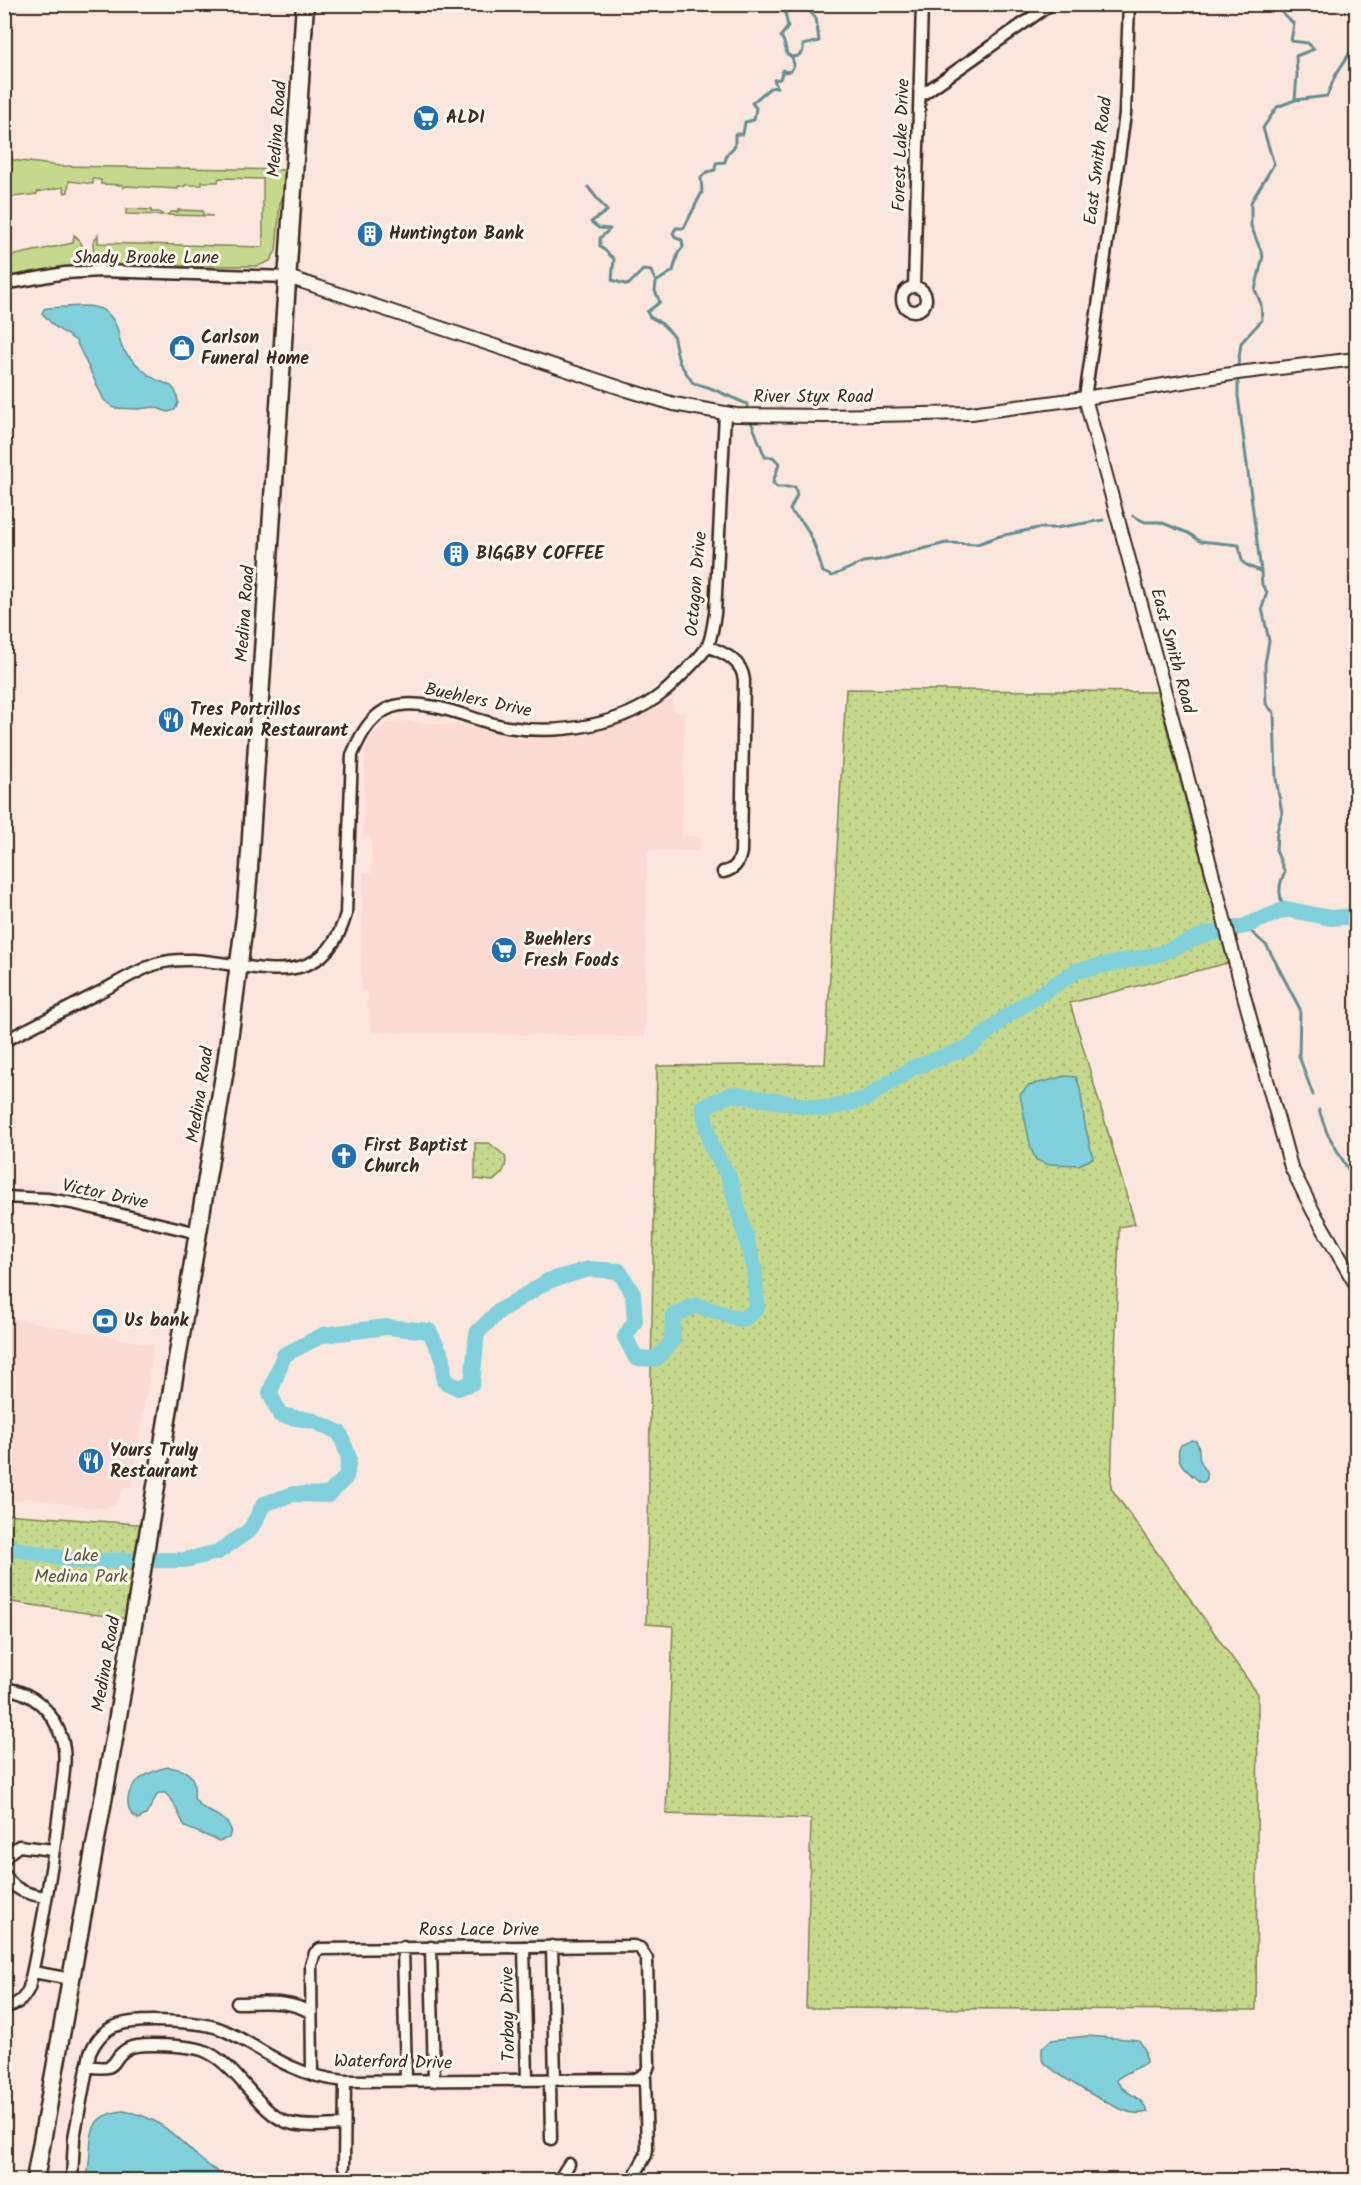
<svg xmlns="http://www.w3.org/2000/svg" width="1361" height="2185" font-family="Kalam,sans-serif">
<defs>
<pattern id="park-dots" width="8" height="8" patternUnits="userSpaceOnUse" patternTransform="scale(1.5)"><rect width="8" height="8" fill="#c5d88c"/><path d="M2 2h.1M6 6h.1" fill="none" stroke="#aaba78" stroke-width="1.8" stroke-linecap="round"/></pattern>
</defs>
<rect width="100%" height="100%" fill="#fbe6dd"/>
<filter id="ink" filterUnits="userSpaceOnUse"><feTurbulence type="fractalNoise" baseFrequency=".0167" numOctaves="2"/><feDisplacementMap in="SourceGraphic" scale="12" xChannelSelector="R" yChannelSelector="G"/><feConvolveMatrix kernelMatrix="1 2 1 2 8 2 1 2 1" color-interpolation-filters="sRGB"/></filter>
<g filter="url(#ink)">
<!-- built -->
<path fill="#fbdad3" d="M673,698v13l12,1 -3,124 19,1 -2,14 -52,-1 -2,187 -273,-5 -5,-27 1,-13 -7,-1 2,-118h9l-1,-35 -8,-1 2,-88 9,-15 13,-11 15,-2 71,6 51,12 52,-3 59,-16z
M4,1317l150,28 -22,142h-8l-9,18 -13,4 -77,-11 -7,3 -13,-1z"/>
<!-- green -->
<path fill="#c5d88c" stroke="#808155" stroke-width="1.5" d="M5,159l55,7 229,4 -9,33 -4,48 -6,10 -12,5h-159l-5,-6 -1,-18 5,-7v8l165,4v-68l-44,-1 -1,4h-16v3h-17l-1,2h-6v2l-52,-3 -3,2v-3l-22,-1v-4l-8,-1v5l-24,-3 -1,11 -3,1 -2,-6 -26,5v2l-32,4z
M126,209l25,1v2h8l4,3 -37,-1z
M178,210l25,1v4l10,1 -46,-1 4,-3h7z
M74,235c11,7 10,20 9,32l-78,13v-23l68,-14z"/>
<!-- park -->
<path fill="url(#park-dots)" stroke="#808155" stroke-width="1.5" d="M846,689l311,3 71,271 -158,40 65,221 -16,3 -8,261 147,206 -2,316 -450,-2 5,-189 -145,-5 7,-188 -27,-2 11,-558 168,-2z
M475,1143h14l16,13c3,12 -3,18 -12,25l-18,-2z
M5,1514l145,11 -16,95 -129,-19z"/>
<!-- water -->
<path fill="#80d0db" stroke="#648e8f" stroke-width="1.5" d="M83,306c18,0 29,6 35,25 2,6 1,12 5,18 6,10 18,19 27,27 14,10 27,5 28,27l-3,7 -7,2 -14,-5 -16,2 -24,-1 -10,-8 -28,-59 -22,-15 -12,-13 2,-4 4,-1z
M1065,1076l11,1 4,11 5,37 8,33 -14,7 -33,-1 -10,-4 -5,-11 -11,-54 8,-9z
M1192,1440l4,1c5,7 2,12 4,19 3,8 8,11 7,19l-3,3h-4c-12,-10 -28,-21 -19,-37z
M169,1767c22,3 27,10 25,31 11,18 31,14 37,32l-2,8 -10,3 -34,-14 -13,-27 -7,-7h-7l-12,22 -8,4c-7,-4 -10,-9 -10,-16 -2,-21 23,-33 41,-36z
M1087,2036l52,4 6,10 1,12c-10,8 -21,10 -30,18 10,17 24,13 32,32 -4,1 -10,2 -14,1 -18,-2 -80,-39 -92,-53v-12l9,-8z
M123,2111c33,4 52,24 75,46 10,9 21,15 30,23h-81l-17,-6h-9l-15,6h-18c-1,-10 2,-19 2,-29 1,-26 6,-37 33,-40z
M299,2174h22v6h-22z"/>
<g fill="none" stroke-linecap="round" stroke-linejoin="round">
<!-- stream -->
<path stroke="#648e8f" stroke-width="3" d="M791,4v2l-7,1 4,20 -7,9 3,6 3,12 5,3
M1295,100l32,-4 9,-22 17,-26 -3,-44
M588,187l19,24 -16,11 8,6 11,1 -10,9v8l14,13 -2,21 16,5 15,-15 8,1 5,11
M1238,365l3,-22 21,-23 -1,-16 -6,-14 8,-34 -12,-30v-24l23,-38 -11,-36 14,-21 18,-7 2,-25 -1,-19 18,-7 -6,-6 -17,-2 3,-17 -13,-12 4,-8
M1238,382v14l23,176
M747,407v-3l-39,-17 -15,-4 -14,-21 -6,-27 -12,-12 -11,-6 -3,-5 13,-10 -5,-11 1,-9 17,-11 5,-18 5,-6 -1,-7 -6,-2 -3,-5 3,-5h8l18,-36 -1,-15 6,-5 8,-2 1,-7 9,-1 2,-8 8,-8v-12h8l2,-12 9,-2 2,-12 -4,-5 18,-15 7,-1 -3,-7 6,-1 3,-9 1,2 7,-1 3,-6 -2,-8 6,-1 5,-5v-6l16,-4 -3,-23 -7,-7v-7
M752,424l13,33h8l6,6c-1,8 -5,13 -6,20l4,4h18l2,8 -7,15c4,6 9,8 13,13 10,13 15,34 20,49l9,4 31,-14 16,-2 67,-17 31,1 23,-8 38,-8h18l47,-8
M1133,516l12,6h15l28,11 12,8 39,4c4,26 4,16 22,27l1,13 5,7 -5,16 7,33 -4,23 1,40 8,9 2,66 6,34 -5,18 -1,19 9,23c-8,12 -5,23 -2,37
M1245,926l22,20 33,63 -1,47 14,39
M1319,1110l8,23 29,50"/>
<!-- river -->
<path stroke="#80d0db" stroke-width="16" d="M4,1550l7,-2 66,13 108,-1 33,-8 32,-22 14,-26 30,-10 34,1 18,-18 3,-19 -9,-25 -26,-12 -34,-6 -10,-22 14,-38 39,-20 63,-8 43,4 14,27 1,23 14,7 14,-5 5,-50 22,-22 49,-30 41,-12 30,2 14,23 2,27 -10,16 11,21 20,1 16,-17 1,-26 23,-11 46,15 15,-12 -3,-41 -25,-90 -18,-31 -8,-39 29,-13 94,15 39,-10 47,-31 58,-21 38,-32 68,-44 83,-17 45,-19 41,-9 41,-17 45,9 25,-2"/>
<defs>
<path id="minor" d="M920,96l131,-92
M4,284l61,-11 36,-2 187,6
M902 299a12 12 0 1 1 24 0a12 12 0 1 1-24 0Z
M914,287l8,-283
M1085,398l40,-284 4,-110
M707,646c17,7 35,14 37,34l-3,172c-2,12 -7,18 -18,20
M4,1041c32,-16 63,-32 94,-48 19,-10 38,-22 58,-29 65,-21 162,51 190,-50l6,-159c9,-22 22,-46 48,-50 36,-5 73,16 107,22 52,8 115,-1 157,-35 7,-5 13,-13 20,-19 7,-8 19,-18 24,-28 4,-9 5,-21 7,-31l10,-201
M4,1197l43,2 25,4 126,30
M4,1688c30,4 49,23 58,51 6,20 0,44 -2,64 -7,62 -18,124 -31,185 -5,11 -12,18 -25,19
M4,1861l4,-7 11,-8 34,4
M4,1873c8,17 24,21 41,24
M552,1946l3,134
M403,1947l3,134
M431,1947l3,134
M524,1947l3,133
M33,1972l38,7
M237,2003c25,0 53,-4 74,10
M87,2066c37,6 20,-7 42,-18 12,-6 60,-2 73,2 36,13 56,64 87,73 17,5 38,2 55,2
M312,2075l-1,-110 4,-12 5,-4 314,-3 6,2 7,11 2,106 -3,8 -10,6
M550,2080l1,59
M344,2166l1,-85
M72,2180l2,-42 16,-85c6,-13 14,-24 28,-28 20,-7 86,-4 105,5 24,10 45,27 69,37 17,8 35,12 53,14l300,-2 2,69 -1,7 -14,25
M559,2180l10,-16"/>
<path id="tertiary" d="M288,277l339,113 47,14 62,11 90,1 145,-3 114,-15 152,-25 119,-14
M1085,398l89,327 70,271 47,171 22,44 43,74"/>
<path id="trunk" d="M35,2180l81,-452 110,-665 19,-146 4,-49 56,-864"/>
</defs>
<!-- minor casing -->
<use href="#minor" stroke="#3b2a1e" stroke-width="15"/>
<!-- tertiary casing -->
<use href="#tertiary" stroke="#3b2a1e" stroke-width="16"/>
<!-- trunk casing -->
<use href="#trunk" stroke="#3b2a1e" stroke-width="21"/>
<!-- minor -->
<use href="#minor" stroke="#fbf7ec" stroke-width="10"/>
<!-- tertiary -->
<use href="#tertiary" stroke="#fbf7ec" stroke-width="12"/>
<!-- trunk -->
<use href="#trunk" stroke="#fbf7ec" stroke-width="16"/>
</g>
</g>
<!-- icons -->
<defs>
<symbol id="supermarket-disc" viewBox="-11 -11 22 22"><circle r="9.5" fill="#1f6fb2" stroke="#fbf7ec"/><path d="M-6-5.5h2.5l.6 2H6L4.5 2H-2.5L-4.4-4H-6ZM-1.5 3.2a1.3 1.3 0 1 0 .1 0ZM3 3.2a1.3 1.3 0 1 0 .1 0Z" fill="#fff"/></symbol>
<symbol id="building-disc" viewBox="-11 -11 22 22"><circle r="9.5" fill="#1f6fb2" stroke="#fbf7ec"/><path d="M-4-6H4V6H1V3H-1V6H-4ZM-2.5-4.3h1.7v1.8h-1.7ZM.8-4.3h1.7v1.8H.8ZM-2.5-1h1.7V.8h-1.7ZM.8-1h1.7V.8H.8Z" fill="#fff"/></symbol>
<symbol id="shop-disc" viewBox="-11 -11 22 22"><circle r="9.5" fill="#1f6fb2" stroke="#fbf7ec"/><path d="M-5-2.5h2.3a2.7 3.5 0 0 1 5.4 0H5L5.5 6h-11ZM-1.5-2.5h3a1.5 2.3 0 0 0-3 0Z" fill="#fff"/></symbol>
<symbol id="restaurant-disc" viewBox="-11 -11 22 22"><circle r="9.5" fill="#1f6fb2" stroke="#fbf7ec"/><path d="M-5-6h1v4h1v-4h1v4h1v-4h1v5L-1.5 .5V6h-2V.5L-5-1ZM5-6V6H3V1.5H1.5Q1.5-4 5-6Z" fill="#fff"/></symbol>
<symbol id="church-disc" viewBox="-11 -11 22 22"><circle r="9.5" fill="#1f6fb2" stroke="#fbf7ec"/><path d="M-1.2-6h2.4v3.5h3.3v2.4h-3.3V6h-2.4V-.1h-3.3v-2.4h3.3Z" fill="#fff"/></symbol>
<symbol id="bank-disc" viewBox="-11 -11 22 22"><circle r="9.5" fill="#1f6fb2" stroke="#fbf7ec"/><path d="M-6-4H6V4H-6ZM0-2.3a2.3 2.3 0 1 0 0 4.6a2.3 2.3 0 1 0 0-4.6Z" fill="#fff"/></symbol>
</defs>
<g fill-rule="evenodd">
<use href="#supermarket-disc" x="411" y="103" width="30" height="30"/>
<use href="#building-disc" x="355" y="219" width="30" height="30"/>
<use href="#shop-disc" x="167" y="333" width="30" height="30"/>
<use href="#building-disc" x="441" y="539" width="30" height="30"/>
<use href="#restaurant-disc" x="156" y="705" width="30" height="30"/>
<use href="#supermarket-disc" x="489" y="935" width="30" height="30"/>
<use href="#church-disc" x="329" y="1141" width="30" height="30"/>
<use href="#bank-disc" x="90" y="1306" width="30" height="30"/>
<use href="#restaurant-disc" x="76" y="1446" width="30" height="30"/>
</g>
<g text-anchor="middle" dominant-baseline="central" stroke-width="6" stroke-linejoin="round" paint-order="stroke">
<!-- poi labels -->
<g font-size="18" font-weight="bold" fill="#3b2a1e" stroke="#fbf7ec" text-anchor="start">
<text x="446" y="118">ALDI</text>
<text x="389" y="234">Huntington Bank</text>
<text x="201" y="338">Carlson<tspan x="201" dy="21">Funeral Home</tspan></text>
<text x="476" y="554">BIGGBY COFFEE</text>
<text x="190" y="710">Tres Portrillos<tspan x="190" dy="21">Mexican Restaurant</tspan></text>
<text x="524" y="940">Buehlers<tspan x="524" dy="21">Fresh Foods</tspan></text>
<text x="364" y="1146">First Baptist<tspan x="364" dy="21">Church</tspan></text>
<text x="124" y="1321">Us bank</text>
<text x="110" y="1451">Yours Truly<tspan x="110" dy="21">Restaurant</tspan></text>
</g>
<!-- street labels -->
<g font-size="18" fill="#3b2a1e" stroke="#fbf7ec">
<text transform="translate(278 129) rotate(-86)">Medina Road</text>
<text transform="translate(902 145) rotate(-88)">Forest Lake Drive</text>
<text transform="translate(1099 161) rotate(-83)">East Smith Road</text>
<text x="146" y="258">Shady Brooke Lane</text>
<text x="813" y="397">River Styx Road</text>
<text transform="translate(697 584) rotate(-85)">Octagon Drive</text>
<text transform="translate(246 614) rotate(-86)">Medina Road</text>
<text transform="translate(1172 651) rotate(75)">East Smith Road</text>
<text transform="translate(478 701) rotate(12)">Buehlers Drive</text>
<text transform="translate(201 1095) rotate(-81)">Medina Road</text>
<text transform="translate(105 1195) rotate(12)">Victor Drive</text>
<text transform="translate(107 1664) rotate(-80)">Medina Road</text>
<text x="479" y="1930">Ross Lace Drive</text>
<text transform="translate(509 2014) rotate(-91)">Torbay Drive</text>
<text transform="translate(393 2063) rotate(1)">Waterford Drive</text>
</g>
<!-- park labels -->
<g font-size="18" fill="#5e563a" stroke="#fbf7ec">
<text x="81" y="1556">Lake<tspan x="81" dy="21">Medina Park</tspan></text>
</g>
</g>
<!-- margin -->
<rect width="1361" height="2185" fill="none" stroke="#fbf7ec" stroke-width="24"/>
<rect x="12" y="12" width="1337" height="2161" fill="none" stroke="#3b2a1e" stroke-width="2" filter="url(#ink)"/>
</svg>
